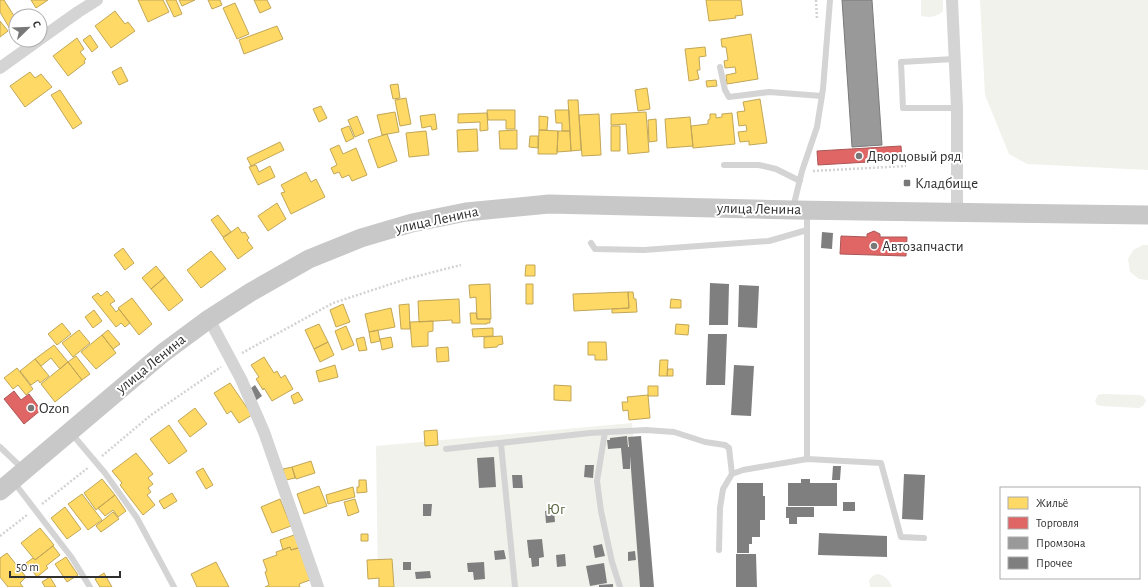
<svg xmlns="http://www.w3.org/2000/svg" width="1148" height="587" font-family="'Alegreya Sans',sans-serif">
<rect width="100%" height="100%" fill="#fff"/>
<!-- green -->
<path fill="#f1f2ec" d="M921,0h22v11c-7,6 -12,7 -22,5z
M980,0h168v170l-121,-6 -18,-10 -24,-59z
M1143,245h5v35l-9,-1 -9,-7 -2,-13 5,-9z
M1103,394l36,1 4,1 3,5 -3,5 -4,2 -38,-2 -4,-1 -2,-4 3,-6z
M632,423l12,164h-266l-2,-141z
M878,574c8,2 11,6 14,13h-22l-1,-7 5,-5z"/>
<!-- homes -->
<path fill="#ffd966" stroke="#c1a656" d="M0,0h4l12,19v6l-6,4 -10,-17z
M31,0h17l-12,8z
M138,0h25l6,12 -21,10z
M166,0h10l6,14 -8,3z
M179,0h16l-13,6z
M208,0h12l2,5 -10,4z
M254,0h13l4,8 -11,5z
M706,0h35l2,15 -8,1 1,2 -27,3z
M235,3l14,31 -12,5 -14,-31z
M115,11l10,13 3,-2 7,9 -24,17 -16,-22z
M0,21l8,10 -8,6z
M277,26l6,13 -39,15 -5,-14z
M751,34l7,45 -31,5 -1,-9 10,-2 -1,-6 -10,1 -1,-7 4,-1 -2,-13h-4l-1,-8z
M90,35l8,12 -6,5 -9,-12z
M77,38l7,11 -4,3 6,7 -2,2 1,2 -17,13 -15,-20z
M705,47l1,9 -7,1 1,13h-3l2,9 -10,2 -4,-32z
M121,67l7,14 -9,4 -7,-13z
M30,72l5,6 6,-4 11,13 -27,20 -15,-21z
M716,80l1,6 -10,1 -1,-6z
M398,84l2,14 -7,1 -3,-14z
M647,88l3,21 -12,2 -3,-21z
M60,90l22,33 -9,6 -22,-34z
M406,98l5,26 -11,2 -5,-26z
M760,99l7,44 -18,2v-4l-9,1 -2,-10 9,-1 -1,-6 -7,1 -2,-14 8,-1 -2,-9z
M568,100h10l3,50 -10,1z
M321,106l6,12 -8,4 -6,-13z
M487,110h28v19h-9v-9h-18z
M555,110h14l1,21h-8v-8h-6z
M395,112l4,20 -17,3 -5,-20z
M646,112l3,40 -21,2 -2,-30 -15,1v-11z
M487,113l1,17 -8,1v-9l-22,1v-9z
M732,113l3,31 -42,4 -2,-22 17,-2v-4l2,-1v-5h6v4l6,-1v-3z
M435,114l2,15 -5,1 -1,-4 -9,2 -2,-12z
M599,114l2,41 -19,1 -3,-41z
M357,116l7,17 -9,4 -7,-17z
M539,116l9,1 -1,13h-8z
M690,117l3,29 -26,2 -2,-29z
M656,119l1,22 -8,1 -1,-22z
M349,126l5,12 -8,4 -5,-13z
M611,126h9v25h-9z
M477,129l1,22 -20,1 -1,-22z
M517,130v19h-17l-1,-18z
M539,130l19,1 -1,23h-19z
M426,131l3,24 -20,2 -3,-24z
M558,131h12l1,20 -14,1z
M387,134l10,27 -19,7 -10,-28z
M530,136h8v12l-9,-1z
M280,142l4,8 -33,16 -4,-8z
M339,145l4,9 13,-6 11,27 -15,6 -3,-6 -7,3 -3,-6 -5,2 -3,-6 6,-3 -7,-16z
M256,165l3,7 11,-6 5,11 -17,8 -9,-18z
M306,172l5,10 5,-3 9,18 -34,17 -10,-21 4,-1 -4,-7z
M277,203l9,16 -18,12 -10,-15z
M218,215l13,17 -8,5 -12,-17z
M238,227l4,6 3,-1 4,6 -2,2 6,8 -15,11 -15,-21z
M123,248l11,15 -9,7 -11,-15z
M211,251l15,18 -25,19 -14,-18z
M526,265h9v11h-10z
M156,266l9,11 -14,12 -9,-11z
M165,277l18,23 -14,11 -18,-22z
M490,284l1,35h-14l-1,-22 -6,1 -1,-13z
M526,284h7v20h-7z
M107,291l8,10 -5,3 6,8 3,-3 11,14 -5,4 -4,-4 -5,4 -24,-30 6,-4 3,3z
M628,292l1,16 -55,3 -1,-17z
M628,292h5l1,7h2l1,13 -25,1v-4l17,-1z
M132,298l20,26 -13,11 -21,-27z
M459,299l1,24h-8v-3l-33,2 -1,-21z
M671,299l10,1v8h-11z
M343,304l7,18 -14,5 -6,-17z
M409,304l1,25h-9l-2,-24z
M391,308l4,19 -26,5 -4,-18z
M94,310l8,11 -9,7 -8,-11z
M470,313h6l1,6h13v4h-3v1h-16z
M433,321v10l-5,1v14l-16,1 -2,-25z
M62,323l9,11 -14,11 -9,-11z
M319,324l9,18 -14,7 -9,-19z
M676,324l13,1 -1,10 -13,-1z
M346,326l8,19 -12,5 -7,-19z
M493,328v8l-20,1 -1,-8z
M79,330l11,13 -17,14 -11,-14z
M108,330l12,14 -7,5 -11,-14z
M378,330l2,11 -9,2 -2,-11z
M102,335l14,18 -20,16 -15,-17z
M502,336l1,8 -5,1 -1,2 -13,1v-11z
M364,337l3,13 -8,1 -3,-12z
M391,337l2,10 -11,3 -2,-11z
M328,342l6,13 -14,7 -6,-13z
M588,342h18l1,18h-12v-5h-7z
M54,345l14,17 -8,7 -9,-11 -10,8 -6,-7z
M448,347l1,14 -12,1 -1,-14z
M76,356l14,18 -8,6 -14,-18z
M264,357l10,16 3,-2 4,7 4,-3 8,14 -21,12 -8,-13 -1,2 -7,-11 3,-2 -8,-12z
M35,359l14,17 -9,7 -2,-3 -7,5 -11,-14z
M660,360h8l-1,16h-8z
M68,362l14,18 -27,22 -14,-18z
M335,365l3,12 -19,5 -3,-11z
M17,368l16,21 -7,6 -8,-10 -5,4 -9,-11z
M668,369h5v7h-6z
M230,383l22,32 -13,8 -8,-12 -4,3 -13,-21z
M554,385l17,1v15l-17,-1z
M648,386h10v10h-10z
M298,392l5,8 -9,4 -3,-8z
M648,395l2,23 -21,2 -1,-10 -5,1 -1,-9h6l-1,-5z
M195,408l12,16 -17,13 -12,-16z
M169,425l18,26 -18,13 -19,-25z
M437,430l1,15 -13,1 -1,-15z
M136,453l17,21 -5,4 5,6 -5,4 3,4 -4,3 8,10 -12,10 -23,-30 2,-2 -10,-12z
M311,461l4,12 -19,6 -4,-12z
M292,467l3,11 -9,2 -3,-11z
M203,468l10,17 -7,4 -10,-17z
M102,479l13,16 -19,15 -12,-17z
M359,480h7l1,12 -10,1v-6h2z
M319,486l8,20 -23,8 -7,-20z
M353,487l2,10 -27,7 -2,-9z
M172,493l5,8 -13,8 -5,-8z
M82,494l20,26 -14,10 -20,-26z
M115,495l11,16 -8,6 -5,-7 -8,6 -7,-8z
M280,499l11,27 -19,7 -11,-26z
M355,499l4,13 -11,4 -4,-14z
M65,507l16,22 -14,10 -16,-21z
M113,512l6,7 -18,13 -5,-6z
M40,528l14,17 -19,15 -14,-17z
M297,534l4,13 -10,3 -1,-3 -7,3 -3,-10z
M361,534h7v7h-7z
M53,546l7,9 -14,11 2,2 -11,9 -11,-14 7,-5 2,2z
M290,547l1,3 8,-2 11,32 -11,4 1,3h-35l4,-2 -4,-13 2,-1 -4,-11 14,-5 -1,-3z
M7,553l19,24 -6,6 3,4h-15l-8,-10v-19z
M66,557l12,18 -11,7 -12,-18z
M392,559l2,28h-15v-9l-11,1 -1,-19z
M216,562l13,25h-32l-6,-13z
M104,573l8,14h-12l-5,-8z
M50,577l6,10h-11l-3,-5z"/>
<!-- shops -->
<path fill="#e06666" stroke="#ab5656" d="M901,146l1,14 -84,5 -1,-14z
M874,231l6,3v3h27l-1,19 -66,-2 1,-18 26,1v-3z
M14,391l7,9 8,-6 12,16 -17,14 -20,-25z"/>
<!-- industry -->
<path fill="#999" stroke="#7a7a7a" d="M842,0h30l10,145 -30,2z"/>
<!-- building -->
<path fill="#7f7f7f" d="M822,232l11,1 -1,16 -11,-1z
M710,283l19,1 -1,41h-19z
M739,285l20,1 -2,42 -19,-1z
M708,334h19l-2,51h-19z
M734,365l20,1 -3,50 -20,-1z
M255,385l7,11 -8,6 -7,-11z
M627,436l1,11h1l-1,-10 13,-1 13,151h-14l-10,-131v13h-7l-2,-21 -13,1 -1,-9h3v-2z
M494,457l2,30 -17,1 -2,-30z
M585,465h9l-1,13 -9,-1z
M833,466h8l-1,14h-8z
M904,474l21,1 -2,45 -21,-1z
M512,475h10l1,13h-10z
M801,479h9v4h27v23h-49v-23h13z
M737,483h26v13h2v24h-5v17h-8v7h-3v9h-12z
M843,502h12v9h-12z
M423,504h9l-1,12h-8z
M786,507h28v10h-17v7h-8v-6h-3z
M554,510l1,12 -9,1 -1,-12z
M819,533l68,3v21l-69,-2z
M542,539l2,18 -5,1v8l-7,1 -1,-9h-2l-2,-18z
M602,544l3,12 -10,2 -2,-12z
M504,550l2,9 -11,1 -1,-9z
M635,551l1,9 -8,1v-9z
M565,554l1,12 -9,1 -1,-12z
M736,554h20l1,33h-21z
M403,562h8v8h-8z
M484,562l1,17 -11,1 -1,-8h-5l-1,-9z
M604,563l3,20 -17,3 -4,-20z
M430,571l1,7 -15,1 -1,-7z
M613,584v3h-14v-2z"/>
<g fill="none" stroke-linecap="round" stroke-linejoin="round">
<!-- path -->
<path stroke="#d3d3d3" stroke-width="2.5" stroke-dasharray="2 2" stroke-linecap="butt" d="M816,0l1,19
M813,171l93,-5
M242,353l91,-50 73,-24 55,-14
M102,456l49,-41 70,-48
M42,504l47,-37
M0,536l27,-21"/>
<!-- service -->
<path stroke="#d4d4d4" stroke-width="6" d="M954,59l-53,3 2,46h54
M720,67l5,23 4,7 40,-5 53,4
M724,165h35l17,4 24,12
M793,208l9,-37 15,-44 6,-38 7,-89
M807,213v246l74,4 20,74 23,1
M591,243l4,6 49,1 125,-9 38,-11
M605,432l-8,49 4,30 11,51 8,25
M72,434l33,39 32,45 37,69
M501,444l14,143
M0,447l23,22
M446,449l144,-16 56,-3 28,2 31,10 20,3 4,3 3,26
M13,481l59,77 18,29
M719,550l1,-42 3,-19 9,-15 11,-4 64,-11"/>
<!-- minor -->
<path stroke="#d4d4d4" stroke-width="12" d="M952,0l5,108v104
M40,39l38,-27 19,-12
M0,68l39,-28
M209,319l32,60 23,53 54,155"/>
<!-- primary -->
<path stroke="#c8c8c8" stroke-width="19" d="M0,491l163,-138 46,-34 42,-27 58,-33 52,-21 51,-15 54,-11 83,-8 244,6 355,5"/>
</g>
<!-- markers -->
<g fill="#787878" stroke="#fff" stroke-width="1.5">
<circle cx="859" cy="156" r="4"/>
<rect x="903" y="179" width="8" height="8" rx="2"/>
<circle cx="874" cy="246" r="4"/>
<circle cx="31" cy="408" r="4"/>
</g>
<g text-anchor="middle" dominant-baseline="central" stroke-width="4" stroke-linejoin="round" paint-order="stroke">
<!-- poi labels -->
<g font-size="15" fill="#303030" stroke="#fff" text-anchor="start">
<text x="867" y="156">Дворцовый ряд</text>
<text x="915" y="183">Кладбище</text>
<text x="882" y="246">Автозапчасти</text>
<text x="39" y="408">Ozon</text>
</g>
<!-- street labels -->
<g font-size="15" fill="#303030" stroke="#fff">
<text transform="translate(759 209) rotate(1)">улица Ленина</text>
<text transform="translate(437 220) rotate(-12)">улица Ленина</text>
<text transform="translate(151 364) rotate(-39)">улица Ленина</text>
</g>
<!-- park labels -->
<g font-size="15" fill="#5a6741" stroke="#fff">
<text x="556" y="509">Юг</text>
</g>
</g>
<!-- legend -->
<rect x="1000" y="487" width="140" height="92" fill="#ffffff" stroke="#acacac"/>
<rect x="1008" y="497" width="20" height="12" fill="#ffd966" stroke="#acacac"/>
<text x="1036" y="507" font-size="12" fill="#303030">Жильё</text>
<rect x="1008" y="517" width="20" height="12" fill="#e06666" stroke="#acacac"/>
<text x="1036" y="527" font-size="12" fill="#303030">Торговля</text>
<rect x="1008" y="537" width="20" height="12" fill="#999999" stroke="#acacac"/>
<text x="1036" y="547" font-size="12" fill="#303030">Промзона</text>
<rect x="1008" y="557" width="20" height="12" fill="#7f7f7f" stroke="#acacac"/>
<text x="1036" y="567" font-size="12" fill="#303030">Прочее</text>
<!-- north arrow -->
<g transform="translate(28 28) rotate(67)"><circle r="19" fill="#ffffff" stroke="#acacac"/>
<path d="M0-3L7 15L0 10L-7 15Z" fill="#787878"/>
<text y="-6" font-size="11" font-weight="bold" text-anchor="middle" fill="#303030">С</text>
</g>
<!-- scale -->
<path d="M10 571v6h110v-6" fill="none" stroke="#303030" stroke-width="2"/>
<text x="16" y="571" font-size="12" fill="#303030" stroke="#ffffff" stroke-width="3" paint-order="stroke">50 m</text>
</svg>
